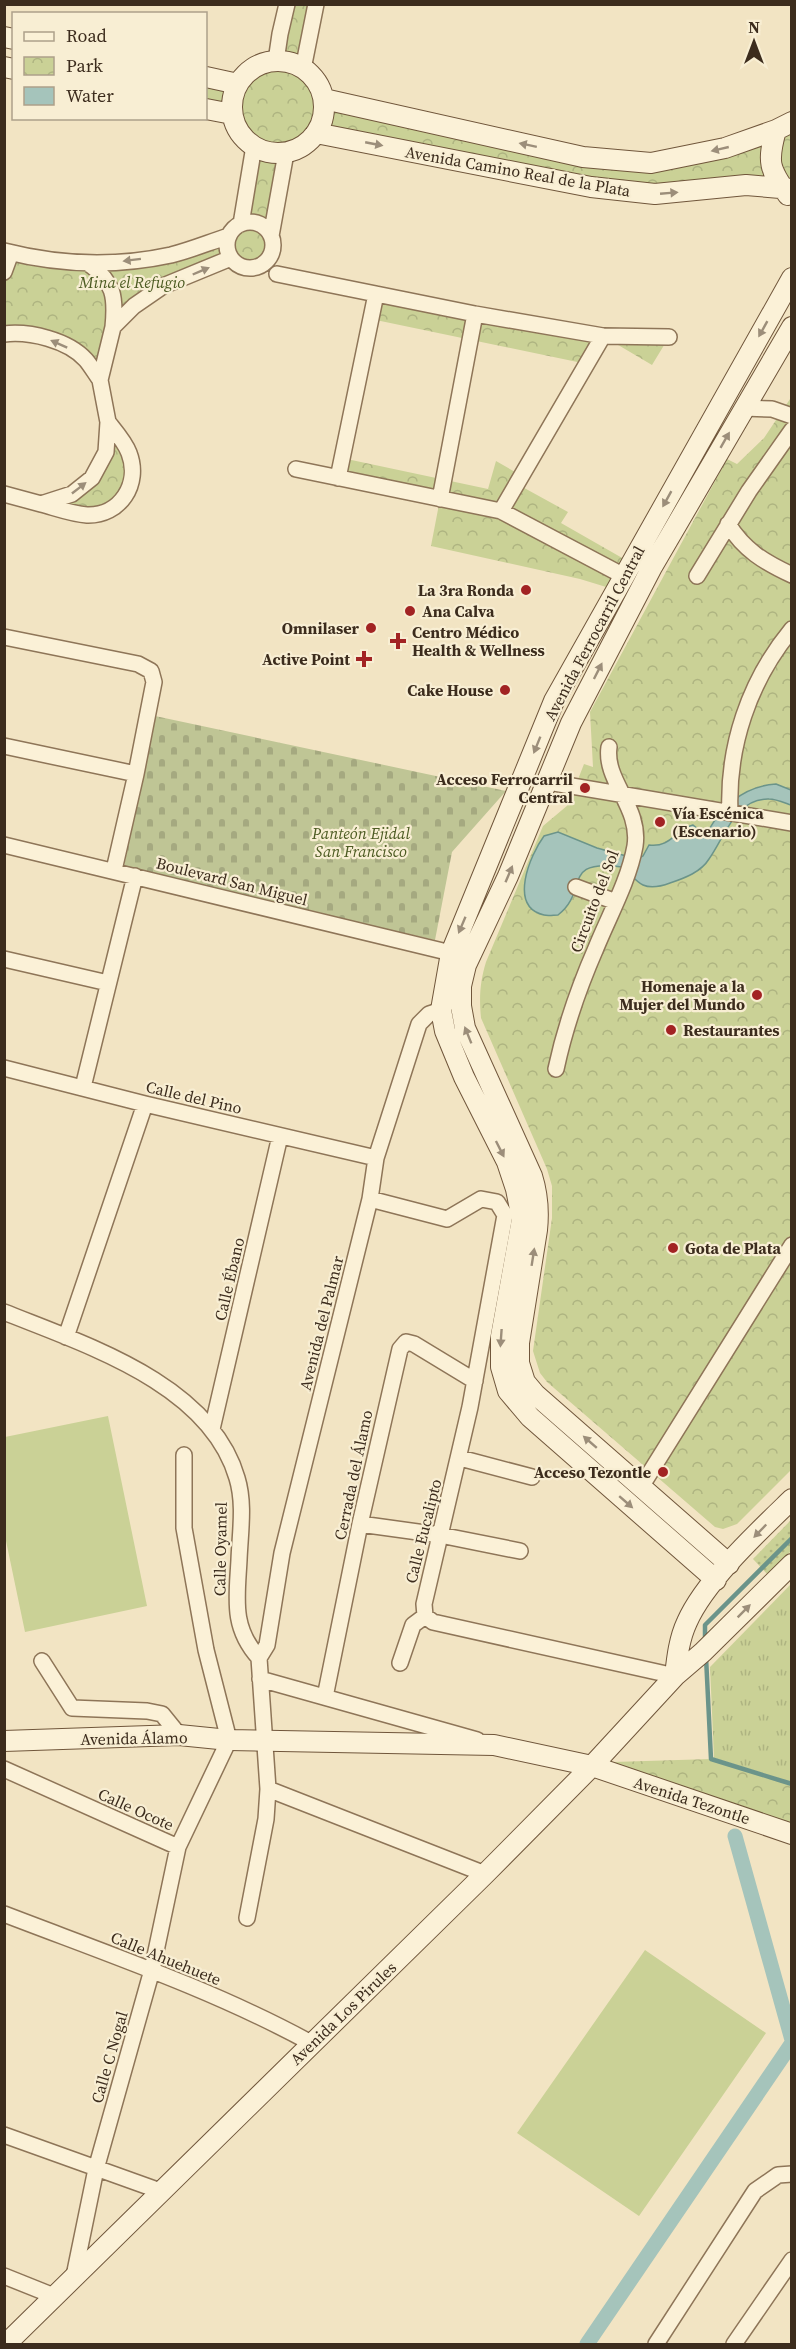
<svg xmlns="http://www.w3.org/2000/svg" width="796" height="2349" font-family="'Source Serif 4',serif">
<defs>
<pattern id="grass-tufts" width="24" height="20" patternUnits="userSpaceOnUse" patternTransform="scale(1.5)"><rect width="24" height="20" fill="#cad196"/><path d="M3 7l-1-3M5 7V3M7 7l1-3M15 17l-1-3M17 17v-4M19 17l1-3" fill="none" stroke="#aeb481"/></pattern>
<pattern id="cemetery-stones" width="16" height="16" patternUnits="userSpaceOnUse" patternTransform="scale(1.5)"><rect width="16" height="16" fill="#bfc595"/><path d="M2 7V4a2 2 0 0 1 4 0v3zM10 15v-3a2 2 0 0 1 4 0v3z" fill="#a5a980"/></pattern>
<pattern id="park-crowns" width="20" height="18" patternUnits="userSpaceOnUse" patternTransform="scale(1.5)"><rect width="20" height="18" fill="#cad196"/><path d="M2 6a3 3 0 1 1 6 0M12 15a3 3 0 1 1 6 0" fill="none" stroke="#aeb481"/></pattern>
<pattern id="garden-dots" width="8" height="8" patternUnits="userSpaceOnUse" patternTransform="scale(1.5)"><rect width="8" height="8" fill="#cad196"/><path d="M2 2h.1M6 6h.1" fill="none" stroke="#aeb481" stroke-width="1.8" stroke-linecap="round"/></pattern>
</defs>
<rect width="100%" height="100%" fill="#f2e4c3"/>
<!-- grass -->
<path fill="url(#grass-tufts)" d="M791,1584v198l-77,-24 -4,-91z"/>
<!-- cemetery -->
<path fill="url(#cemetery-stones)" d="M155,716l351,75 -54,61 -17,88 -312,-69z"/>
<!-- park -->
<path fill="url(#park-crowns)" d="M287,5h29l-13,64 11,9 7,13 330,72 140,-41v67l-136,5 -339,-61 -11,11 -14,7c-6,27 -16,55 -19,83 -1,8 3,14 -2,22 -9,17 -27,14 -39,2l-39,17 -79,52 -13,53 -37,-35 -58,-11 -1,-62 7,-19 116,8 105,-30 4,-4 18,-81 -17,-17 -5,-15 -26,-5v-32l32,7c12,-13 21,-19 38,-23z
M376,294l99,20 194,23 -17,28 -49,-29 -16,28 -216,-45z
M791,392v1078l-54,54 -14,5 -8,-2 -168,-145 -7,-9 -7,-22 19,-133v-32l-5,-17 -66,-151c-2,-21 -1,-36 5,-56l57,-136 25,-21 16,-41 9,3 -3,-55 137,-253 10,5 27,-26 26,-39z
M108,422l12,15 10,50 -26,26 -63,-9 51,-26z
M342,458l146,31 8,-28 26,15 -5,8 51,28 -7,11 70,40 -15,27 -36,-11 -149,-33 9,-47 -102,-21z
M711,1759l80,25v40l-178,-62z"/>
<!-- garden -->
<path fill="url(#garden-dots)" d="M791,1520v31l-23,24 -15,-16z"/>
<!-- pitch -->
<path fill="#cad196" d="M108,1416l39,190 -122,26 -20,-96v-99z
M645,1950l121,83 -127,183 -122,-83z"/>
<!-- water -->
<path fill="#a5c4bb" stroke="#6b948a" stroke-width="1.5" d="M776,784l15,6v15c-6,-2 -15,-6 -22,-6 -34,-1 -44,38 -60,60 -8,13 -24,19 -39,24 -8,3 -18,6 -27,2 -7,-3 -14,-13 -21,-18 -62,-8 -32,23 -64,48 -4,0 -10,1 -14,0 -36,-8 -14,-60 0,-79l14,-4 39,16 40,11 6,-3 6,-11c22,3 27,-16 44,-20l5,4 10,2c15,-26 37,-45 68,-47z"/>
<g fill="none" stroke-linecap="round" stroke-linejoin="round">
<!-- stream -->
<path stroke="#6b948a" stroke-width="4.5" d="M705,1640v-15l87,-87
M706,1657l5,102 81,25"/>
<!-- canal -->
<path stroke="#a5c4bb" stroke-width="15" d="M735,1836l57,204
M587,2344l205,-301"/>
<defs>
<path id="street" d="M276,61l4,-27 7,-30
M303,69l13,-65
M227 245a23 23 0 1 1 46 0a23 23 0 1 1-46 0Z
M241,224l13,-78
M271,236l15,-83
M4,251c55,14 112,16 167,4 20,-5 39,-13 58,-19
M89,264c25,18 27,33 24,63
M4,272l7,-19
M277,274l198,40 128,22 66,1
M4,334c26,-3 64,6 82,26 5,6 9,13 14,20
M743,408l29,1 20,7
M296,469l205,42 123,65
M338,478l38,-184
M4,494l37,10 31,-10 20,-16 14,-26 2,-30 -8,-42 13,-53 21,-21 29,-20 68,-28
M440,499l35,-185
M41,504c15,4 31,10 46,11 33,1 54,-31 42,-62 -4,-11 -13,-21 -21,-31
M501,511l102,-175
M728,524c16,26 36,38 64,51
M697,576l52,-85 43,-61
M4,637l134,27 13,7 3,11 -18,92 -22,96
M4,746l132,28
M548,782l244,41
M730,813c-3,-66 19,-132 62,-184
M4,845l447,108
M576,887l40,15
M4,959l104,24
M4,1068l141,36 231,54
M556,1069c9,-42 23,-82 40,-121 13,-32 33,-68 39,-102 6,-39 -31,-65 -26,-99
M83,1087l52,-211
M370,1199l77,20 34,-20 16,3 8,13 -35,192 -46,197 1,12
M4,1312c82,33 206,72 233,166 8,26 3,55 2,82 -2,38 -8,67 20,98
M66,1337l79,-233
M212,1429l68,-293
M460,1458l72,19
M641,1487l151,-242
M360,1524l80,11 80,16
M425,1616l8,6 242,54
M259,1658l8,-13 15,-92 88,-354 6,-41 43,-134 10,-10 12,-4
M42,1661l30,47 75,3 15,3 17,21
M400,1663l13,-38 12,-9
M260,1679l217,61
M325,1697l35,-173 40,-175 6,-7 8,2 61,37
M4,1769l174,78
M268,1789l217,85
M4,1914c104,40 210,76 307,129
M247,1918l19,-99 2,-30 -9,-131
M4,2135l159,57
M4,2276l50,20
M74,2276l22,-107 56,-199 26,-123 51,-107 -23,-90 -22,-122v-73
M656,2344l99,-153 23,-16 14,-1
M734,2344l58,-84"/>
<path id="secondary" d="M4,37l10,2
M232 107a46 46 0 1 1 92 0a46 46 0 1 1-92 0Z
M4,67l10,2
M206,77l32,7
M324,99l259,58 68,6 74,-15 51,-18 16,-8
M206,109l26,5
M776,130c-9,32 -7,39 12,65
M316,133l275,54 64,7 91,-9 46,4
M729,1564l-194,-170 -10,-12 -6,-19v-20l18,-113c2,-19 1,-35 -5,-54l-67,-148 -4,-22v-20l5,-21 42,-89 63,-153 81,-156 140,-240
M716,1580l-186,-163 -22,-26 -7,-24v-31l21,-117 -6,-30 -9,-27 -43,-85 -19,-46 -4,-21 10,-57 103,-252 238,-423
M675,1676c2,-18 4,-37 12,-54 18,-41 72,-91 105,-123
M4,1741l175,-6 50,5 265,5 98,21 200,68
M6,2344l479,-470 107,-108 83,-90 28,-24 89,-88"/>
</defs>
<!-- street casing -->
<use href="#street" stroke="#8e7558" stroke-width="18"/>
<!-- secondary casing -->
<use href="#secondary" stroke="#70563b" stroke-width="22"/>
<!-- street -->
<use href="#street" stroke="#fbf1d7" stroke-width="15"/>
<!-- secondary -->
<use href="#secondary" stroke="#fbf1d7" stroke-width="20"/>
</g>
<!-- one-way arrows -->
<defs><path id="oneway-solid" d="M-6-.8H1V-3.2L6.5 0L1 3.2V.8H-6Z" transform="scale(1.5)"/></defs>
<g fill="#9c8e7a">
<use href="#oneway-solid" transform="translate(374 144) rotate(11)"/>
<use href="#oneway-solid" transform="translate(528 145) rotate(-168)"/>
<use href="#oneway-solid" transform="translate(720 149) rotate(167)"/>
<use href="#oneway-solid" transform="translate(669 193) rotate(-5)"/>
<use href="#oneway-solid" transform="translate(132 260) rotate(173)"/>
<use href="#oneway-solid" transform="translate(201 271) rotate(-23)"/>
<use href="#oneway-solid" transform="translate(763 329) rotate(119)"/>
<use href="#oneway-solid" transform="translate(59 344) rotate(-156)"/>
<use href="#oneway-solid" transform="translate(725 440) rotate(-60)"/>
<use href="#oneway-solid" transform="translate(79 488) rotate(-38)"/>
<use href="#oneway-solid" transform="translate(667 499) rotate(119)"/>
<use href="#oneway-solid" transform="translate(598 671) rotate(-63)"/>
<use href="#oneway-solid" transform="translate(537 745) rotate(112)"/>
<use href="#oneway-solid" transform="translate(509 874) rotate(-67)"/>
<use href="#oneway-solid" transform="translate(462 925) rotate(113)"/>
<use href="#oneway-solid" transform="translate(468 1035) rotate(-112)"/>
<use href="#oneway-solid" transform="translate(500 1149) rotate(63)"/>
<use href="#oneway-solid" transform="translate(533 1257) rotate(-81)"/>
<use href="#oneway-solid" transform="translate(501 1338) rotate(94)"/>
<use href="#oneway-solid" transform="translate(590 1442) rotate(-139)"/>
<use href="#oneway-solid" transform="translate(626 1502) rotate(41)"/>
<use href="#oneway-solid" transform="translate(760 1531) rotate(134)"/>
<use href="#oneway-solid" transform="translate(744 1611) rotate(-45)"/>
</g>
<!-- markers -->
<g fill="#a22323" stroke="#f8eed3" stroke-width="2">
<circle cx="526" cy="590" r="6"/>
<circle cx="410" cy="611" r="6"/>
<circle cx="371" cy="628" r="6"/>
<path d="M395 632h6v6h6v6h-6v6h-6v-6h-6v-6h6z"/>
<path d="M361 650h6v6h6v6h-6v6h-6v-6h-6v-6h6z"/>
<circle cx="505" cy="690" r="6"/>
<circle cx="585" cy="788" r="6"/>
<circle cx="660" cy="822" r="6"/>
<circle cx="757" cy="995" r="6"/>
<circle cx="671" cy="1030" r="6"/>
<circle cx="673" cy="1248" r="6"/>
<circle cx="663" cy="1472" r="6"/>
</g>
<g text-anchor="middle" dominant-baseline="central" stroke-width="4.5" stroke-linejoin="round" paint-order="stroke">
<!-- street labels -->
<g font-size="16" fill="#3c2c1d" stroke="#f8eed3">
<text transform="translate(518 171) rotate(10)">Avenida Camino Real de la Plata</text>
<text transform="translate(594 633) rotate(-62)">Avenida Ferrocarril Central</text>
<text transform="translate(232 881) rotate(14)">Boulevard San Miguel</text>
<text transform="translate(594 901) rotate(-69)">Circuito del Sol</text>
<text transform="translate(194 1097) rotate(13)">Calle del Pino</text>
<text transform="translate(229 1279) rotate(-77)">Calle Ébano</text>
<text transform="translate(321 1323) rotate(-76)">Avenida del Palmar</text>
<text transform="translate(353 1475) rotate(-78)">Cerrada del Álamo</text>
<text transform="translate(423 1531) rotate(-76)">Calle Eucalipto</text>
<text transform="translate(220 1549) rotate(-89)">Calle Oyamel</text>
<text transform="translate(134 1738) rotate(-1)">Avenida Álamo</text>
<text transform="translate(692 1800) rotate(18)">Avenida Tezontle</text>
<text transform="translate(136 1809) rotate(24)">Calle Ocote</text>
<text transform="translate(166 1958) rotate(22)">Calle Ahuehuete</text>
<text transform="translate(343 2013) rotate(-44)">Avenida Los Pirules</text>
<text transform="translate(109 2057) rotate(-74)">Calle C Nogal</text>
</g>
<!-- park labels -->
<g font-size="16" font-style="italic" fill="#4c5b22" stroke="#f8eed3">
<text x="132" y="282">Mina el Refugio</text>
<text x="361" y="833">Panteón Ejidal<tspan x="361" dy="18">San Francisco</tspan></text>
</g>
<!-- poi labels -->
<g font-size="16" font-weight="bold" fill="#3c2c1d" stroke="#f8eed3" text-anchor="end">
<text x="514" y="590">La 3ra Ronda</text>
<text x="422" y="611" text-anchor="start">Ana Calva</text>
<text x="359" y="628">Omnilaser</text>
<text x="412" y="632" text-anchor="start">Centro Médico<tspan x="412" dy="18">Health &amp; Wellness</tspan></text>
<text x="350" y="659">Active Point</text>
<text x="493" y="690">Cake House</text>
<text x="573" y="779">Acceso Ferrocarril<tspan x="573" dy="18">Central</tspan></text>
<text x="672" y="813" text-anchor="start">Vía Escénica<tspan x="672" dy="18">(Escenario)</tspan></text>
<text x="745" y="986">Homenaje a la<tspan x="745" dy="18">Mujer del Mundo</tspan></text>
<text x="683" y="1030" text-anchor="start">Restaurantes</text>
<text x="685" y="1248" text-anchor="start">Gota de Plata</text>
<text x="651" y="1472">Acceso Tezontle</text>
</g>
</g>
<!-- border -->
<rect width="796" height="2349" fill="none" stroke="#3c2c1d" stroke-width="12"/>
<!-- legend -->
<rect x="12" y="12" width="195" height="108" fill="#f8eed3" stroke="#ada08a" stroke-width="1.5"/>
<rect x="24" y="32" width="30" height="9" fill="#fbf1d7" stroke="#ada08a" stroke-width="1.5"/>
<text x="66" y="42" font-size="18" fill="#3c2c1d">Road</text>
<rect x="24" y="57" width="30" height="18" fill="url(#park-crowns)" stroke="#ada08a" stroke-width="1.5"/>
<text x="66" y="72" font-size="18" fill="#3c2c1d">Park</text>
<rect x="24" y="87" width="30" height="18" fill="#a5c4bb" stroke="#ada08a" stroke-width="1.5"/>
<text x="66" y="102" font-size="18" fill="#3c2c1d">Water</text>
<!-- north arrow -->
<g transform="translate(754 42)" stroke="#f8eed3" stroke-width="4.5" paint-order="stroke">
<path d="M0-4.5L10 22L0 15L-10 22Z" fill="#3c2c1d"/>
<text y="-9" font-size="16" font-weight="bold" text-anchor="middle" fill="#3c2c1d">N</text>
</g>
</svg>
